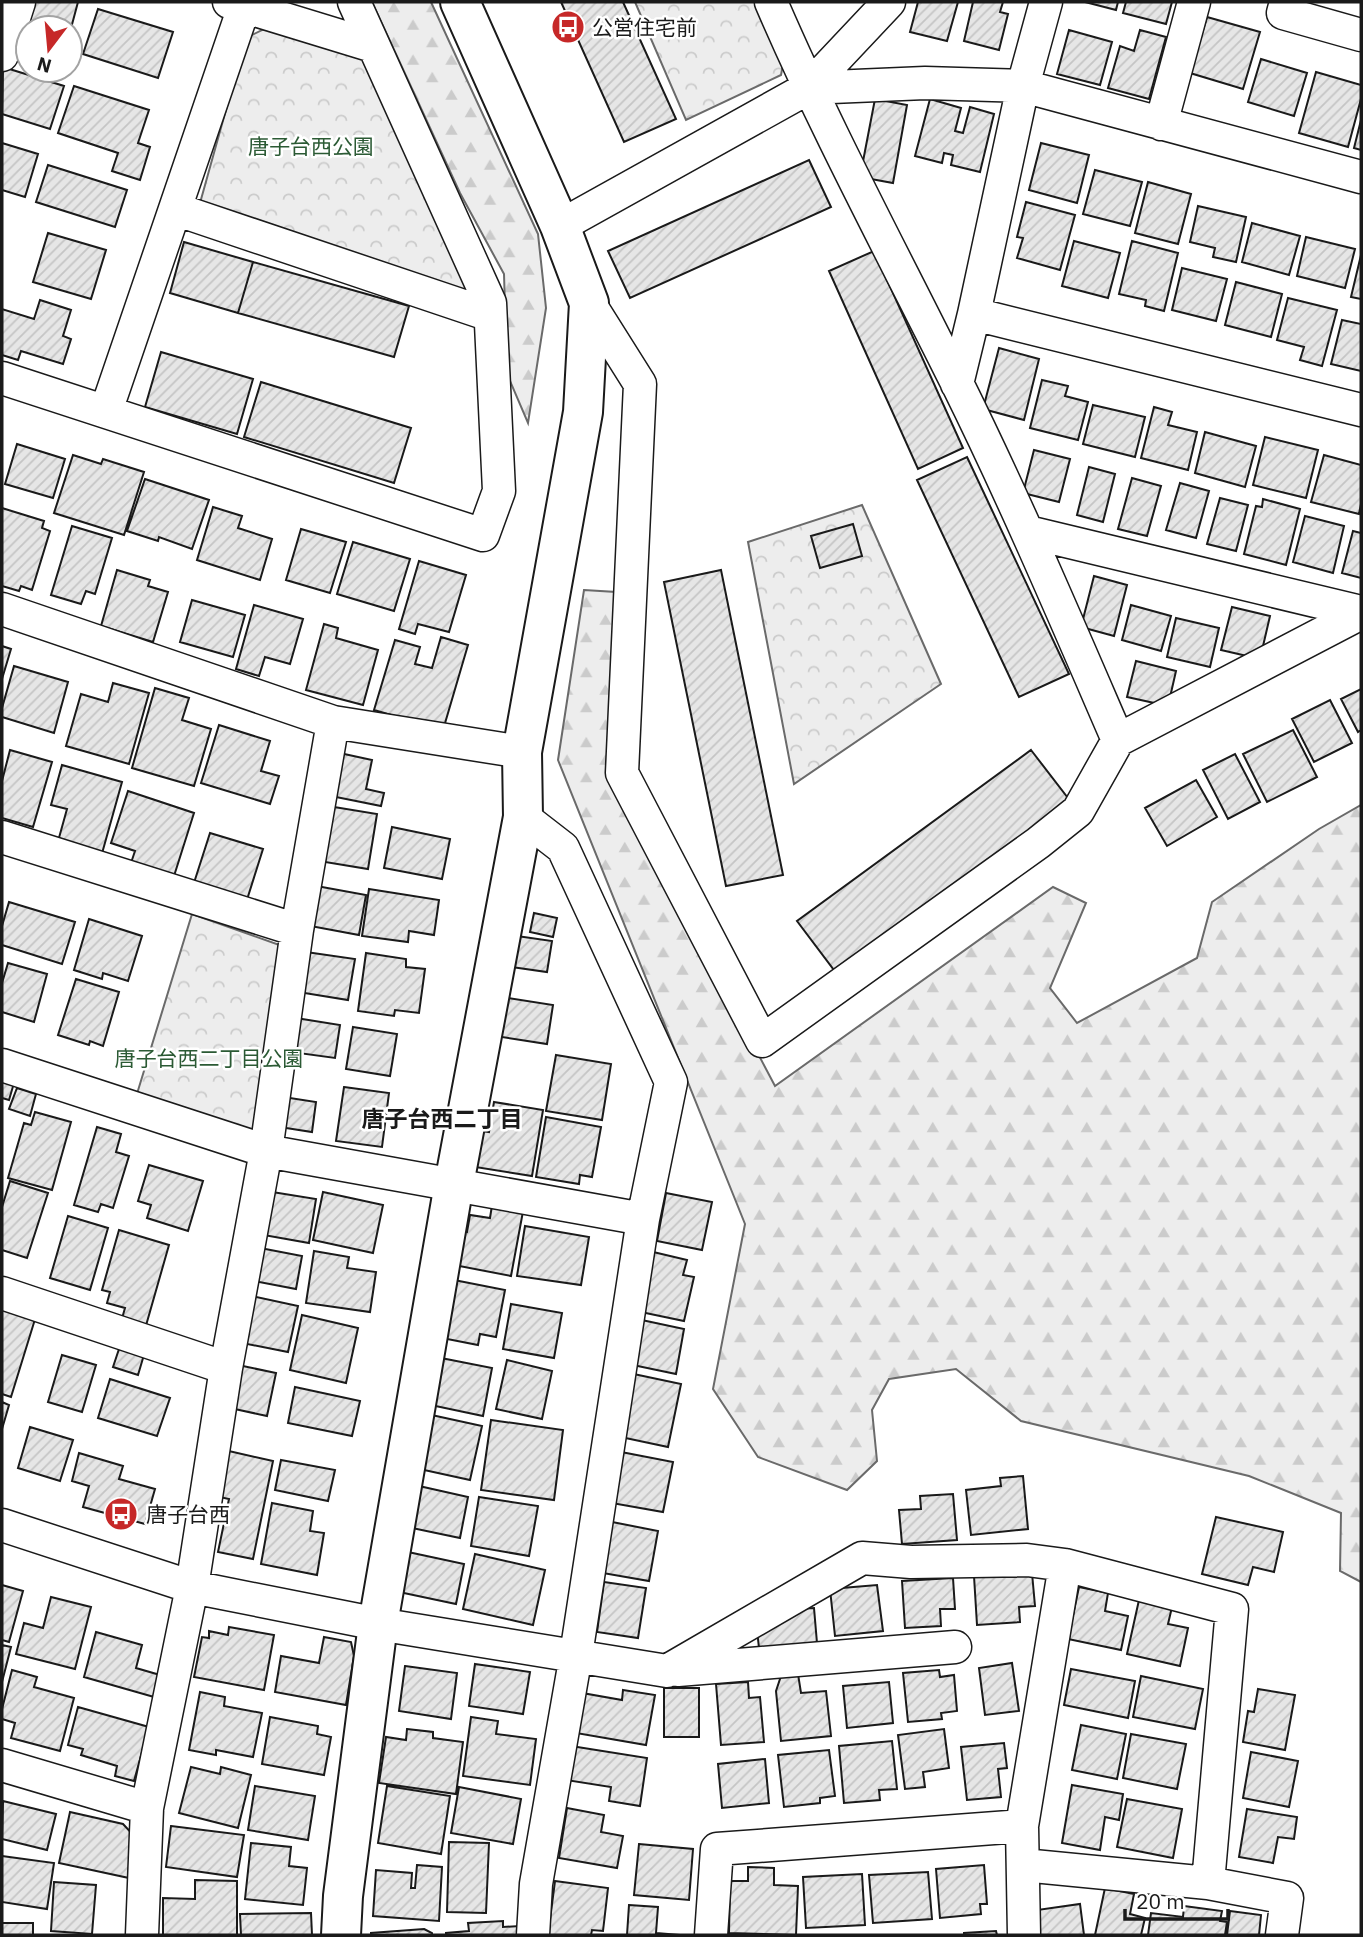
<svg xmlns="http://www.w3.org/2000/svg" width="1363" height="1937" font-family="'IBM Plex Sans','Noto Sans JP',sans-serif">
<defs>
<pattern id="forest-firs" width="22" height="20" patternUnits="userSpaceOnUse" patternTransform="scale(1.75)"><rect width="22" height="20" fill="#ededed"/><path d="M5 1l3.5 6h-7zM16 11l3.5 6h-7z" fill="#cbcbcb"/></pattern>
<pattern id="park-crowns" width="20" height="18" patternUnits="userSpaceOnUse" patternTransform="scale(1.75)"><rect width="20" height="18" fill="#ededed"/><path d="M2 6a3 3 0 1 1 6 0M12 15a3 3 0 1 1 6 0" fill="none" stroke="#cbcbcb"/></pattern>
<pattern id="building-hatch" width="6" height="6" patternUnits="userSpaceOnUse" patternTransform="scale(1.75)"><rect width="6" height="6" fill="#e6e6e6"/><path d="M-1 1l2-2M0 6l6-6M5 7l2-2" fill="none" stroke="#c5c5c5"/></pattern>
</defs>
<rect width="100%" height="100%" fill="#fff"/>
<!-- forest -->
<path fill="url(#forest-firs)" stroke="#6a6a6a" stroke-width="2" d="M372,2h59l107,232 8,74 -18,115 -21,-49 -3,-100 -44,-81z
M584,590l32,2 -2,188 161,306 278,-199 33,16 -36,85 27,35 120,-65 15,-56 107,-73 42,-24v777l-21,-11 1,-58 -92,-37 -228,-55 -65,-52 -67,10 -17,31 5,51 -30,29 -89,-33 -45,-68 32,-165 -187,-464z"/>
<!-- park -->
<path fill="url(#park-crowns)" stroke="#6a6a6a" stroke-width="2" d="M635,2h121l28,57 -3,16 -95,45z
M268,27l103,34 99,232 -270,-90 46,-165z
M862,505l79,179 -147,100 -46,-242z
M192,914l93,33 -27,190 -122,-40z"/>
<!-- building -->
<path fill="url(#building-hatch)" stroke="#1a1a1a" stroke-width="2" d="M23,2h55l-8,30v-4h-42v8l-14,-3z
M561,2h62l53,117 -52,23z
M918,2h40l-11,39 -37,-9z
M973,2h30l-3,10 8,2 -9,36 -35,-9z
M1085,2h33l-2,8z
M1126,2h46l-6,22 -43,-11z
M98,9l75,23 -15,46 -75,-24z
M1207,17l53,15 -17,57 -53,-16z
M1069,30l43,12 -12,43 -43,-11z
M1140,30l26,7 -17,62 -41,-11 12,-42 14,5z
M1261,59l46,14 -13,43 -46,-14z
M3,67l61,19 -14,43 -48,-15z
M1316,72l45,13v14l-13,48 -49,-14z
M74,86l75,24 -11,33 12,4 -10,33 -28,-9 6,-18 -60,-20z
M875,99l32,6 -14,78 -33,-6z
M930,99l31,9 -6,23 8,2 7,-26 24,7 -14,58 -29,-7 2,-10 -9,-2 -2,10 -27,-7z
M1361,120v30l-7,-2z
M2,143l36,11 -13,43 -23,-7z
M1041,143l48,12 -12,48 -48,-13z
M809,160l22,47 -201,91 -22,-47z
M48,165l79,25 -12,37 -79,-25z
M1095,170l47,12 -12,44 -47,-12z
M1148,182l43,12 -13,50 -43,-11z
M1026,202l49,13 -15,55 -43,-12 6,-20 -6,-1z
M1198,206l48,11 -10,45 -23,-5 2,-9 -25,-6z
M1252,223l48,13 -11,39 -47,-13z
M48,233l58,17 -15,49 -58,-17z
M1306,237l49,12 -10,39 -48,-12z
M1074,241l46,12 -12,45 -46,-12z
M1132,241l46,12 -14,58 -19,-5 1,-6 -27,-6z
M184,242l69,20 -15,51 -68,-20z
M874,251l89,197 -45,21 -89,-198z
M1361,255v44l-10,-2z
M253,262l156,44 -15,51 -156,-44z
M1182,268l45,11 -11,42 -44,-11z
M1236,282l46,12 -11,43 -46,-12z
M1288,298l49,12 -15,56 -22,-6 4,-13 -27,-7z
M40,300l31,10 -8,26 8,3 -8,25 -42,-13 -3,9 -16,-5v-46l32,10z
M1342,320l19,4v47l-30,-7z
M999,348l40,11 -15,61 -41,-11z
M161,352l92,27 -16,55 -92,-27z
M1042,380l26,6 -3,10 23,6 -10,38 -48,-12z
M261,382l150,46 -17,55 -150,-46z
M1093,405l52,12 -10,40 -52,-13z
M1154,407l18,5 -4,13 29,7 -9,38 -47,-12z
M1205,432l51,14 -11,41 -50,-14z
M1265,437l53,13 -12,48 -53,-13z
M17,444l48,15 -12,39 -48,-14z
M1034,450l36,9 -11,43 -36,-9z
M73,455l28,9 2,-5 41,13 -20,63 -70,-22z
M1324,455l37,10v39l-2,10 -48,-12z
M967,457l102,217 -50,23 -102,-217z
M1089,467l26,7 -12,48 -26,-7z
M1132,478l29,8 -14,50 -29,-7z
M145,479l64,21 -17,49 -33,-12 -1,4 -31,-10z
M1180,483l29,8 -13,47 -30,-8z
M1220,498l28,7 -12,46 -29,-7z
M1263,499l37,10 -14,56 -42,-11 12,-48 6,1z
M213,507l29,9 -4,12 34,11 -12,41 -63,-20z
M2,508l42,13 -2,7 8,3 -18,59 -11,-4 -2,5 -17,-5z
M1305,516l39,10 -11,47 -40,-11z
M853,524l9,32 -42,12 -9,-32z
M72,526l40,12 -17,56 -9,-3 -5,13 -30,-9z
M301,529l45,13 -16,51 -44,-13z
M1353,531l8,2v45l-19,-5z
M353,542l57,17 -16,52 -57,-17z
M419,561l47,14 -17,57 -31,-8 -3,10 -16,-5z
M117,570l33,10 -2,6 20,6 -15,50 -52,-16z
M721,570l62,305 -57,11 -62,-304z
M1094,576l33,9 -13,51 -33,-9z
M192,600l53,15 -12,42 -53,-15z
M254,605l49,14 -13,45 -25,-7 -6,19 -23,-7z
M1131,605l40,11 -10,35 -39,-11z
M1232,607l38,9 -10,43 -39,-9z
M1176,618l43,10 -9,39 -43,-10z
M324,624l14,4 -2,10 42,12 -15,55 -57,-15z
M441,637l27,8 -25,85 -69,-20 21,-70 25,7 -5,17 17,4z
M2,646l9,3 -9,30z
M1136,661l40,10 -8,35 -41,-9z
M14,666l54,16 -14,51 -52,-16v-9z
M113,683l36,10 -20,71 -63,-18 15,-52 27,8z
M155,688l34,10 -7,22 29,9 -17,57 -62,-18z
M1361,689v41l-3,2 -17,-33z
M1330,700l22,43 -38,19 -22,-43z
M219,725l51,16 -9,30 18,5 -9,28 -69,-21z
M1293,730l24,47 -50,25 -24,-48z
M10,750l42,12 -19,65 -31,-9v-37z
M1031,750l40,52 -234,172 -40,-53z
M335,752l37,8 -6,29 18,4 -3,13 -55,-11z
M1235,754l25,48 -32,17 -25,-49z
M62,765l60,17 -21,75 -44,-12 10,-36 -16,-4z
M1196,780l21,37 -50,29 -22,-38z
M128,791l66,22 -20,63 -43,-13 4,-12 -24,-8z
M328,806l49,8 -9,55 -49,-8z
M392,827l58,12 -8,40 -58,-11z
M210,833l53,16 -18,57 -53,-17z
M311,885l55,10 -7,40 -54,-10z
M369,889l70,11 -5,35 -25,-4 -1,11 -46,-6z
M9,902l66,20 -13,42 -60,-19v-19z
M534,913l23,5 -4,19 -23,-5z
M89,919l53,17 -14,45 -25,-8 -1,6 -28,-9z
M510,935l42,6 -5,31 -42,-6z
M299,951l56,8 -7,41 -56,-9z
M366,953l40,6v8l19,2 -6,44 -24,-3 -1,6 -36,-5z
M8,963l39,11 -13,48 -32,-10v-29z
M76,979l43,13 -16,54 -13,-5 -1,4 -31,-10z
M496,996l57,9 -6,39 -58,-9z
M296,1018l44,7 -5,33 -44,-6z
M353,1027l44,7 -7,42 -44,-7z
M556,1055l55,9 -9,56 -56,-9z
M2,1079l12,4 -5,17 -7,-2z
M344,1087l45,6 -7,54 -46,-6z
M17,1088l19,6 -6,22 -21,-7z
M277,1096l39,6 -4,30 -39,-6z
M494,1102l49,8 -11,66 -63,-10 7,-36 13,2z
M35,1112l36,10 -19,68 -44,-12 16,-55 7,2z
M546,1117l55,10 -9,50 -12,-2 -1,9 -43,-7z
M97,1127l24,7 -5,18 13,4 -16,52 -12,-4 -3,8 -24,-7z
M149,1165l54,16 -15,50 -41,-13 4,-13 -13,-4z
M10,1181l38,12 -21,65 -25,-8v-43z
M266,1191l50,8 -7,44 -51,-9z
M323,1192l60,13 -10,48 -60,-13z
M666,1193l46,9 -10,48 -45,-9z
M493,1199l31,7 -13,70 -62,-12 7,-35 11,3 3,-17 20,3z
M68,1216l40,12 -18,62 -40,-12z
M525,1226l64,11 -8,48 -64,-9z
M119,1230l50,15 -24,84 -24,-7 4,-14 -18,-5 3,-11 -8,-2z
M255,1247l47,9 -6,33 -47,-9z
M314,1251l35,6 -2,11 29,4 -6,40 -64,-9z
M649,1251l38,9 -4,15 11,2 -10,44 -48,-10z
M454,1280l51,10 -9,47 -16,-3 -2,11 -36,-7z
M247,1295l51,11 -10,46 -51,-10z
M511,1304l51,9 -8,45 -51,-9z
M2,1306l34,10 -25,81 -9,-3z
M302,1315l56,13 -12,55 -56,-13z
M637,1319l47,10 -8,45 -48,-10z
M122,1340l24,8 -8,27 -25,-8z
M62,1355l34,10 -14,47 -34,-10z
M436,1357l56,11 -9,48 -57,-12z
M507,1360l45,11 -10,48 -46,-10z
M238,1365l38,8 -9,43 -37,-8z
M629,1373l52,11 -13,63 -52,-11z
M110,1379l60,19 -13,38 -59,-18z
M295,1387l65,14 -8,35 -64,-13z
M2,1402l7,3 -7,24z
M427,1414l55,12 -12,54 -55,-12z
M491,1420l72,10 -9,70 -73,-10z
M30,1427l43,13 -13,41 -42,-13z
M220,1449l53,12 -20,98 -35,-7 11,-53 -19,-4z
M616,1451l57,11 -10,50 -57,-10z
M79,1453l44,13 -4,13 36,10 -10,35 -62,-17 6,-21 -17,-5z
M281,1460l54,10 -7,31 -53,-11z
M1023,1476l5,53 -57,6 -5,-45 35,-4 -1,-8z
M419,1486l49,11 -8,41 -48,-10z
M953,1494l4,46 -55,4 -3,-34 22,-1 -1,-13z
M479,1497l59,9 -9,50 -58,-10z
M272,1503l41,8 -3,20 14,2 -7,42 -56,-11z
M1216,1517l67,15 -9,40 -21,-5 -5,18 -46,-11z
M607,1521l51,10 -9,50 -52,-9z
M408,1552l56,12 -8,40 -57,-12z
M475,1554l70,16 -12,55 -70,-16z
M1032,1573l3,33 -16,1 1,15 -43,3 -3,-49z
M953,1578l2,31h-15l1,17 -36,2 -3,-47z
M604,1582l42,6 -8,50 -41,-6z
M2,1585l21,6 -14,51 -7,-2z
M877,1585l6,46 -48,5 -5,-47z
M1079,1587l29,6 -3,18 23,5 -7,34 -53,-11z
M51,1597l40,10 -16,62 -59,-15 8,-31 19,5z
M1139,1600l33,7 -4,17 20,4 -8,38 -53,-12z
M814,1608l3,35 -58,5 -3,-27 26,-11z
M229,1627l45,8 -10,55 -70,-13 8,-40 7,1v-7l19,4z
M96,1632l46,13 -6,23 24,7 -6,22 -70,-20z
M324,1637l27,5 3,14 -8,49 -71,-13 6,-36 38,7z
M2,1645l9,2 -9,35z
M1012,1663l7,48 -34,4 -6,-47z
M475,1664l55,8 -7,42 -54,-8z
M405,1666l52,7 -6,46 -52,-8z
M1071,1669l64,12 -7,37 -64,-13z
M12,1670l25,7 -3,10 40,11 -14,53 -49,-13 4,-15 -13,-4v-10z
M939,1670l1,7 14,-2 3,36 -16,2 1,6 -34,3 -5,-49z
M798,1674l3,19 25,-2 5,45 -50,5 -5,-50 5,-15z
M1141,1676l62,13 -8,40 -62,-12z
M748,1682l1,16 11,-1 4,45 -43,3 -5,-61z
M889,1682l4,41 -46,5 -4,-42z
M664,1688h35v49h-35z
M1258,1689l37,6 -10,55 -42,-8 5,-31 6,1z
M623,1690l32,5 -9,50 -70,-12 6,-40 40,7z
M200,1692l25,5 -1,9 38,7 -9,44 -37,-7v5l-27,-5z
M78,1707l71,20 -15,54 -19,-5 2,-10 -36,-11 2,-6 -15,-4z
M270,1717l48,9 -1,8 14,3 -7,38 -62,-11z
M471,1717l27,4 -2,13 40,5 -6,46 -67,-9z
M1081,1725l45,9 -9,45 -45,-9z
M407,1729l26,3v6l30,4 -7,52 -77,-11 7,-46 20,3z
M944,1729l5,39 -26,4 2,15 -20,2 -7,-54z
M1131,1734l55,10 -9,45 -54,-11z
M892,1741l5,48 -18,1 1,10 -36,3 -5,-57z
M1004,1743l3,25 -9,1 3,28 -34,3 -6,-53z
M571,1746l76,12 -7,48 -31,-5 2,-14 -45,-7z
M829,1750l6,46 -15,2v5l-36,4 -6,-52z
M1251,1752l47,9 -9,46 -46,-9z
M765,1759l4,44 -47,5 -4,-44z
M191,1767l29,7 1,-7 30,8 -13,53 -59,-15z
M1072,1785l51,9 -4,26 -14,-3 -5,33 -38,-7z
M255,1786l60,10 -7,44 -60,-10z
M387,1786l63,10 -9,58 -63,-11z
M459,1787l62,12 -8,45 -62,-11z
M1127,1799l55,10 -9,49 -56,-11z
M3,1801l53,13 -9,36 -45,-11z
M567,1808l37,7 -3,17 22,4 -6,32 -58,-10z
M1247,1809l50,8 -3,22 -16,-2 -5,26 -34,-6z
M70,1812l53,12 15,16 -9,38 -70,-15z
M171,1826l73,9 -7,42 -71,-10z
M449,1842l40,1 -3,70 -39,-1z
M251,1843l40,4 -2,19 18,2 -4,37 -58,-6z
M639,1844l54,5 -4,51 -55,-5z
M2,1856l52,7 -7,46 -45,-7z
M417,1865l25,2 -3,54 -66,-5 3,-46 36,3 -1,15h4z
M984,1865l3,39h-7l1,10 -41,4 -4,-49z
M748,1867l26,1v17l24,1 -2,49 -67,-2 1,-52h18z
M928,1872l4,47 -59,4 -4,-48z
M862,1874l3,51 -59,3 -3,-51z
M195,1880l42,1v54h-74v-37l32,1z
M555,1881l53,7 -5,43 -11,-1 -1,5h-43z
M54,1882l42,3 -4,49 -41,-3z
M1105,1888l29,6 -4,20 15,4 -4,17h-46z
M1080,1904l4,31h-44l-3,-25z
M629,1905l29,2 -2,26 24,2h-53z
M1184,1906l38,5 -2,10 7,1 -2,13h-77l3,-22 32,4z
M1230,1911l31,4 -2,20h-32z
M311,1913l1,22h-71l-1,-21z
M503,1921v6l17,-1v9h-74v-2l23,-2 -1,-8z
M2,1923h31v12h-31z
M424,1929l8,4v2h-61v-2z
M996,1931l1,4h-33v-2z"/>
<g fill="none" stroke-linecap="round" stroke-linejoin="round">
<defs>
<path id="street" d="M229,2l144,44
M771,2c56,130 123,254 186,381 58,117 109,237 161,357
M1286,2l-3,11 78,22
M2,55l17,-53
M808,88l117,-5 98,3 338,91
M1161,124l33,-122
M175,209l315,106
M560,226l248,-138 81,-86
M589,303l51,81 -18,389 140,268 276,-198 40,-32 40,-71 243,-127
M974,314l49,-228 23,-84
M2,378l481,157 16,-44 -9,-188 -136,-301
M957,384l17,-70 387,96
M106,411l138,-404
M1028,532l333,80
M2,609l331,113 189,30
M523,817l40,31 108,234 -28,137 -67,436 -40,229 -3,51
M2,837l295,93
M2,1065l264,86 377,68
M2,1293l224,75
M2,1525l190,62 186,37 289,47 195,-113 49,4 116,-2 38,5 167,44 -24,274 79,15 -5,37
M678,1670l277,-23
M2,1765l145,43
M1023,1865l185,18
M142,1935l5,-127 45,-221 34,-219 40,-217 31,-221 36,-208
M711,1935l6,-86 305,-23
M1024,1935l-2,-109 43,-261"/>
<path id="secondary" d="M341,1935l2,-39 35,-272 76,-440 69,-367 -1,-65 61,-340 6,-109 -29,-77 -100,-224"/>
</defs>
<!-- street casing -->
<use href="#street" stroke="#1a1a1a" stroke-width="35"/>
<!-- secondary casing -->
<use href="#secondary" stroke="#1a1a1a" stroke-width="42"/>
<!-- street -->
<use href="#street" stroke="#fff" stroke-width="32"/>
<!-- secondary -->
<use href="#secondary" stroke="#fff" stroke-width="38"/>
</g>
<!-- icons -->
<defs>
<symbol id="bus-disc" viewBox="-11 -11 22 22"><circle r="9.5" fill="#c62828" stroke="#fff"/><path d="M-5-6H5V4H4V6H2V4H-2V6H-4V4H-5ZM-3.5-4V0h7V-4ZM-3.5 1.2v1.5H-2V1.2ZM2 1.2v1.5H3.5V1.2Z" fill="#fff"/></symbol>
</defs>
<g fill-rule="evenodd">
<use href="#bus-disc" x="549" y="8" width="38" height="38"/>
<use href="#bus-disc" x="102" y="1495" width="38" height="38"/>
</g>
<g text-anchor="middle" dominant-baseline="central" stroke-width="5" stroke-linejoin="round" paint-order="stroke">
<!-- poi labels -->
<g font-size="21" fill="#1a1a1a" stroke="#fff" text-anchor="start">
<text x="592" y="27">公営住宅前</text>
<text x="146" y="1514">唐子台西</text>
</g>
<!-- park labels -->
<g font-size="21" fill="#2b5a34" stroke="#fff">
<text x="311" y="146">唐子台西公園</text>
<text x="209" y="1058">唐子台西二丁目公園</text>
</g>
<!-- neighbourhood labels -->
<g font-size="23" font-weight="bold" fill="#1a1a1a" stroke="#fff">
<text x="442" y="1118">唐子台西二丁目</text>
</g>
</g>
<!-- border -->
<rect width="1363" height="1937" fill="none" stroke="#1a1a1a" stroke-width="7"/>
<!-- north arrow -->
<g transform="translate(49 49) rotate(196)"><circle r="33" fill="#ffffff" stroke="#a3a3a3" stroke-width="2"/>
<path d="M0-5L12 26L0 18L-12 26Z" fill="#c62828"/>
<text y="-10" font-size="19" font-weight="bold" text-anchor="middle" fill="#1a1a1a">N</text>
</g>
<!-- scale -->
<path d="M1125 1909v10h103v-10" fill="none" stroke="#1a1a1a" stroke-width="3.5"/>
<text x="1136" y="1909" font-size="21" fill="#1a1a1a" stroke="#ffffff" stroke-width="5" paint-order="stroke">20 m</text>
</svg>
